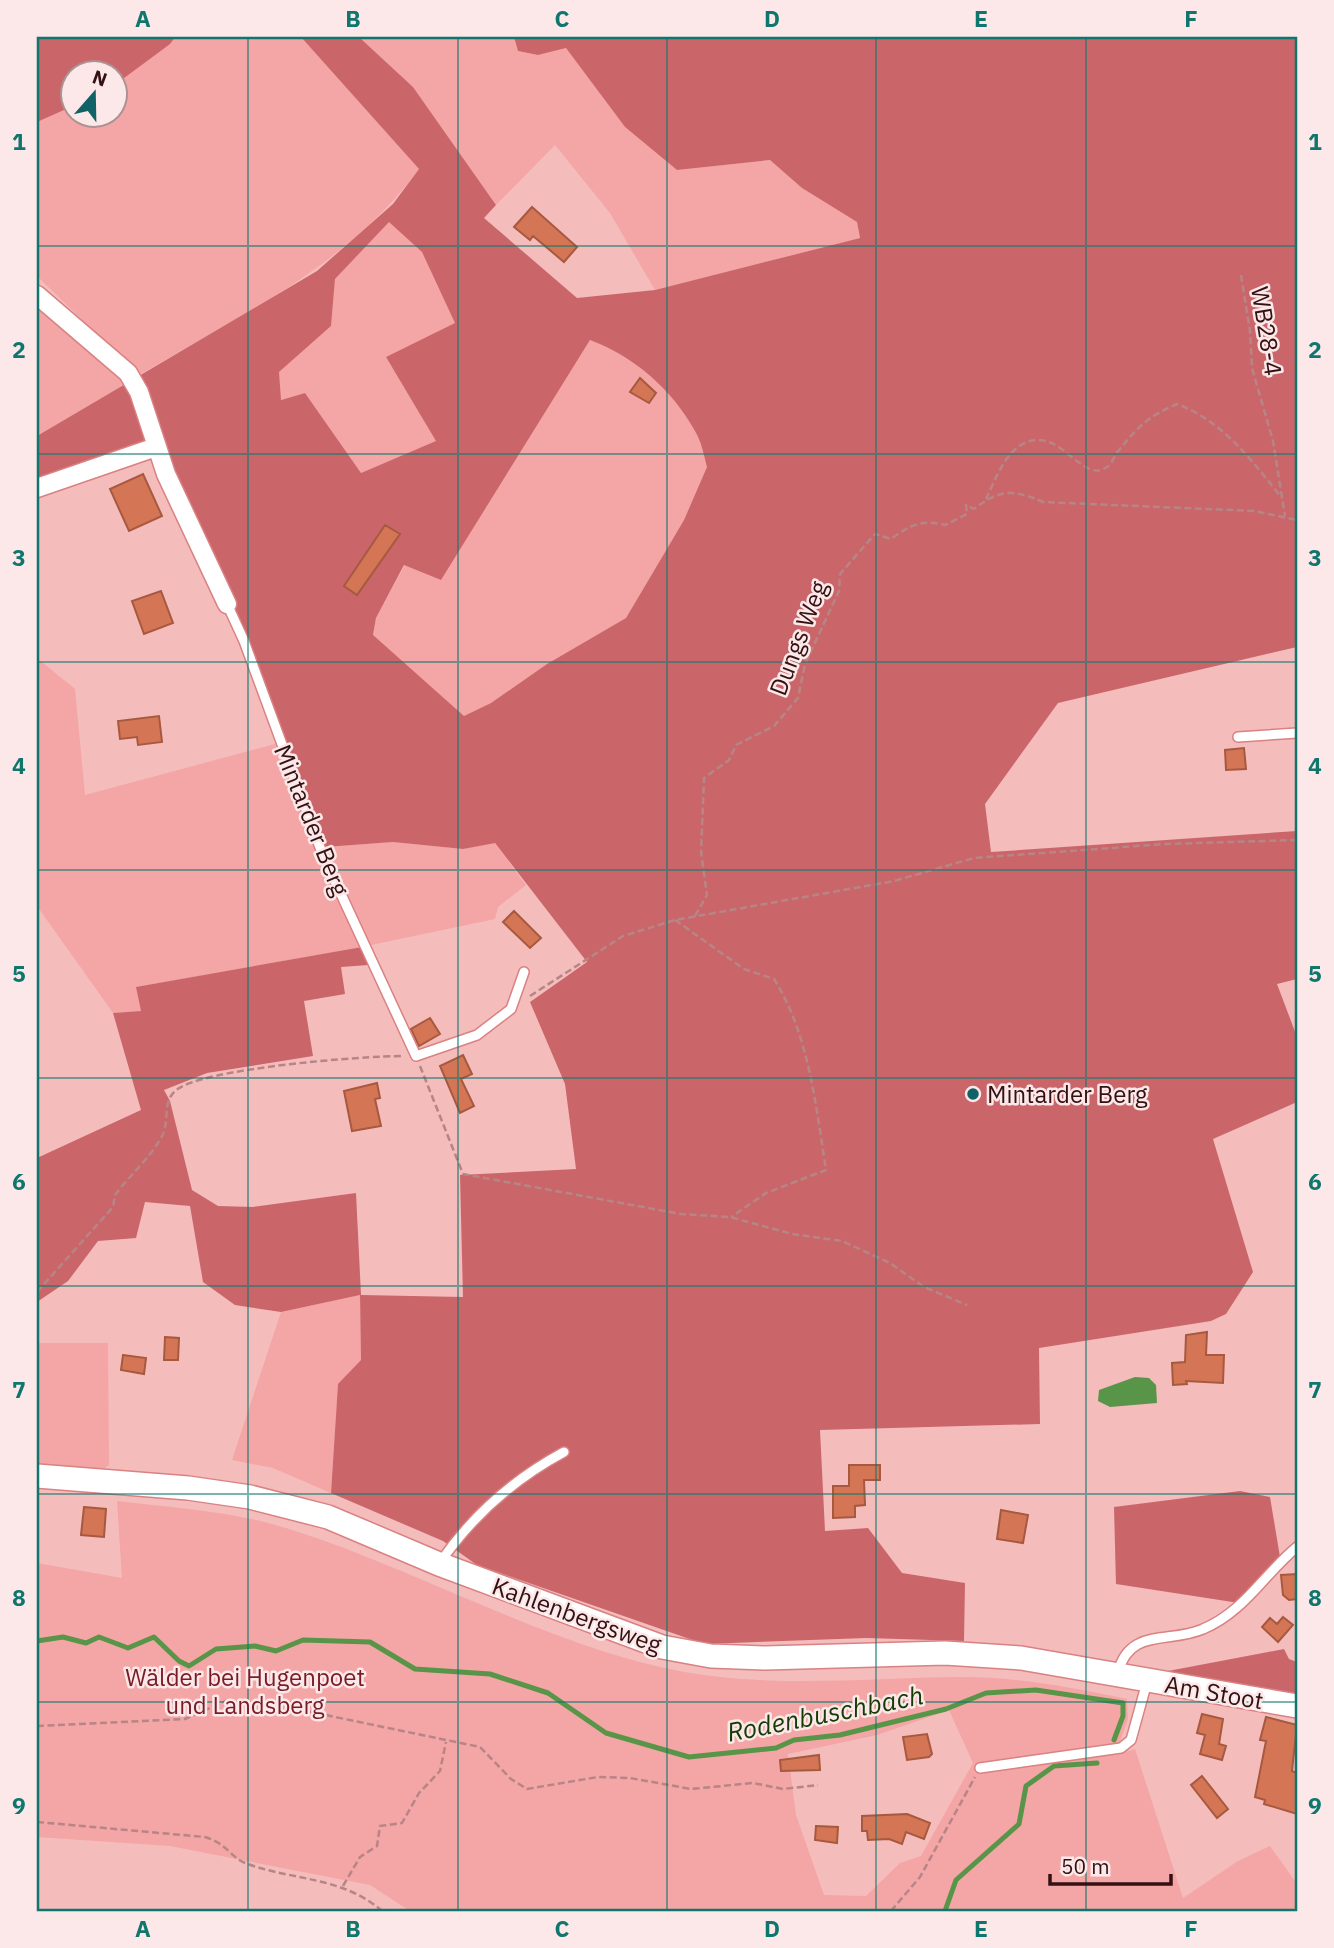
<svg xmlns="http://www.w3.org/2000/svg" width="1334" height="1948" font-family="'IBM Plex Sans',sans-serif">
<rect width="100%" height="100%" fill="#f5bcbc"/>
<!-- green -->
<path fill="#f4a5a5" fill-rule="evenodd" d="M175,37h126l118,132c-72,97 -178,146 -280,206l-102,-99v-154l36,-16 1,10h42v-32z
M359,37h155l4,14 20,4 28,-7 59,79 52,43 93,-10 32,28 55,34 3,16 -205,52 -45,-77 -55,-68 -59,60 -83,-118z
M389,221l33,31 34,71 -70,34 51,84 -76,32 -56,-80 -25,7 -1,-28 52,-46 4,-47z
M37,302l91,80 -91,54z
M590,340c43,16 82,49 105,90 6,11 9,25 12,37l-23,53 -58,98 -79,46 -56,39 -27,13 -91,-80 3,-18 29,-53 36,15z
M37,658l38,31 10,106 190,-51 42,110 45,93 -225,40 4,24 -28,2 -76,-107z
M393,842l70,7 31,-7 32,43 -28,22 -3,12 -124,26 -46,-98z
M360,1295l1,65 -23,25 -7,108 -58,-25 -41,-8 49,-148z
M37,1343h71l1,122 -6,4 -66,-5z
M117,1501c58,7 116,10 172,28 125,39 242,108 371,138 98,23 199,11 300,10 57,0 111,10 167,22l1,20 -13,36 20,-6 48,149 55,-37 32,-15 27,38v27h-876l-14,-2 -37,-24 -200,-39 -133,-9v-274l85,15zM949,1710l24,53 -52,93 -21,7 -34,33 -42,-1 -28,-80 -8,-61 89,-19z"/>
<!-- forest -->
<path fill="#ca666a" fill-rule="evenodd" d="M37,37h138l-5,7 -54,40v-10h-42l-1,32 -36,16z
M301,37h58l54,50 83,118 -12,13 93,80 78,-8 205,-52 -3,-16 -55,-34 -32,-28 -93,10 -52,-43 -59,-79 -28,7 -20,-4 -4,-14h783v610l-239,56 -73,101 6,48 306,-21v148l-20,5 20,53v65l-84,37 40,133 -27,42 -15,7 -172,27 1,76 -220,6 5,101 43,-3 34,45 63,10 -1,58 -98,-3 -162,6 -227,-79 -34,-24 -112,-48 7,-109 23,-24 -1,-65 -79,17 -46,-7 -32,-23 -13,-76 -45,-4 -9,36 -38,3 -30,40 -31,21v-144l104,-48 -28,-97 28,-2 -5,-24 226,-40 6,18 -27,2 4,27 -41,7 9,55 -106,17 -43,17 6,11 22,89 26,16 35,1 103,-14 5,102 102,2 -3,-122 116,-6 -11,-85 -35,-82 57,-40 -92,-119 -32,6 -70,-7 -68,5 -77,-207 -89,-200 -122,46v-50l280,-165 76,-67 26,-35zM389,222l33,30 33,71 -69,34 50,84 -75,32 -56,-80 -24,7 -2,-28 52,-46 4,-47zM590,340c43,16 82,49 105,91 6,10 9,24 12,36l-23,53 -58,98 -79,46 -56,39 -27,13 -91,-81 3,-17 28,-53 37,15z
M1240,1491l30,6 10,60 -41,46 -123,-19 -2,-77z
M1284,1649l5,10 8,3v33l-129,-24z"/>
<!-- water -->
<path fill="#589548" d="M1135,1377l14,1 7,7 1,18 -47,4 -12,-6 1,-11z"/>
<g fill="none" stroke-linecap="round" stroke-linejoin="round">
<!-- stream -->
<path stroke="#589548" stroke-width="5" d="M37,1641l26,-4 23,6 13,-6 29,11 26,-11 25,24 10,5 27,-17 39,-3 21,5 27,-11 67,2 45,27 75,5 58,19 58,40 83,24 87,-9 18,-8 46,-5 106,-26 40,-16 50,-3 87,13v13l-9,24
M945,1911l11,-31 63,-56 7,-38 28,-20 43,-3"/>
</g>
<!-- building -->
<path fill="#d47656" stroke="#a7593f" stroke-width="2" d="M532,207l45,40 -13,15 -31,-26 -3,4 -16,-13z
M640,378l16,15 -7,10 -19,-11z
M143,474l19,42 -33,15 -19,-42z
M385,525l15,9 -43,61 -13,-9z
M161,591l12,32 -29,11 -12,-33z
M159,716l3,26 -24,3 -1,-8 -17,2 -2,-18z
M1244,748l2,21 -20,1 -1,-20z
M514,911l27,27 -11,10 -27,-26z
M430,1018l10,16 -21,12 -8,-17z
M463,1055l9,19 -11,5 13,27 -14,7 -20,-47z
M377,1083l3,15 -5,1 6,27 -29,5 -8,-40z
M1207,1332l-1,23h18l-1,28 -37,-2 1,3 -14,1 -1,-22 13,-1 1,-27z
M165,1337l14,1 -1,22h-14z
M123,1355l23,3 -2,16 -23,-4z
M849,1465h31v15h-16l1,25 -10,1v11l-22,1v-32h16z
M84,1507l22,2 -2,28 -23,-2z
M1001,1510l27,5 -5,28 -26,-4z
M1297,1574v25l-8,1 -6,-5 -2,-20z
M1283,1617l10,8 -15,17 -16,-15 8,-9 7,6z
M1202,1714l21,5 -4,25 7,2 -4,14 -22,-6 5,-19 -8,-2z
M1266,1717l31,8 -5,46 5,2v41l-33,-10 1,-4 -10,-3 11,-56 -6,-1z
M927,1734l5,20 -3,3 -22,3 -4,-23z
M819,1755l1,15 -39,1 -1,-11z
M1202,1776l26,33 -11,9 -26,-33z
M907,1814l23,9 -6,16 -18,-7 -4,12 -13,-5 -21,1 -1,-9h-5v-15z
M816,1826l22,1 -1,16 -22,-3z"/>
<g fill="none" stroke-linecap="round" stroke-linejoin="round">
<defs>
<path id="service" d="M227,604l17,37 78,212 94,203 61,-21 34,-26 13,-37
M1238,737l59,-4
M439,1564c32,-47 75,-85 125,-112
M1118,1672c12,-45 51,-28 85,-43 41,-17 61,-55 94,-82
M980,1768l141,-20 10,-8 16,-58"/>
<path id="minor" d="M37,295l91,78 11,19 27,82 61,130
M37,488l119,-41"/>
<path id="tertiary" d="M37,1476l151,12 62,9 78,20 111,47 223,83 49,9 54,2 180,-5 76,5 276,48"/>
</defs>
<!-- service casing -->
<use href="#service" stroke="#da8182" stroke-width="12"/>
<!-- minor casing -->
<use href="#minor" stroke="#da8182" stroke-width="21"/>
<!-- tertiary casing -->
<use href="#tertiary" stroke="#da8182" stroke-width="26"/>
<!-- path -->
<path stroke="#b78586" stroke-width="2.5" stroke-dasharray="7 3.5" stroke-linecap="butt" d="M1241,275l9,56 2,37 21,73 12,75
M986,499c8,-17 18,-44 35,-54 39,-23 60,41 86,22 5,-3 8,-13 12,-17 21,-25 28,-33 58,-46 46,17 75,57 105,94
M695,916l12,-21 -6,-43 3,-74 25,-18 7,-15 38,-19 24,-28 7,-34 34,-73 1,-17 35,-40 16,5c19,-14 31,-20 54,-14l22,-11 -1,-9 8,4c26,-20 39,-20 69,-7l211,9 43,9
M675,920l69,49 30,10c35,55 42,128 52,191l-60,23 -35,24
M530,996l93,-60 52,-16 219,-39 80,-23 191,-14 132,-4
M420,1066l43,108 218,40 49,3 62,17 50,7 48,22 34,24 43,18
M37,1292l76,-85 2,-12c14,-19 36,-38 47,-59 8,-15 0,-33 13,-45 25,-23 190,-35 228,-35
M37,1726l148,-7 41,-18 56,5 198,41 31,32 16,10 71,-12 32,1 61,11 62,-6 30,6 35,-4
M37,1822l168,15c23,7 25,20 40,26 48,18 97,13 137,48
M343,1886l17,-29 17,-11 3,-20 22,-3 17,-30 21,-22 6,-29
M891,1911l29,-34 55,-100"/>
<!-- service -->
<use href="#service" stroke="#fff" stroke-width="9"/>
<!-- minor -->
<use href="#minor" stroke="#fff" stroke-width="18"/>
<!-- tertiary -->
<use href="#tertiary" stroke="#fff" stroke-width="23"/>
</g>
<!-- grid -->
<path fill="none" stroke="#0f766e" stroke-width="2" stroke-opacity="0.55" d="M248,37v1874M458,37v1874M667,37v1874M876,37v1874M1086,37v1874M37,246h1260M37,454h1260M37,662h1260M37,870h1260M37,1078h1260M37,1286h1260M37,1494h1260M37,1702h1260"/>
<!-- markers -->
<circle fill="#116266" stroke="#fce8e8" stroke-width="2.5" cx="973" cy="1094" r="7"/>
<g text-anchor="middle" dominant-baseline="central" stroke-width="5" stroke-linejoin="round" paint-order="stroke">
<!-- street labels -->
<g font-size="24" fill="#331113" stroke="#fce8e8">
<text transform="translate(1267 331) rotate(81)">WB28-4</text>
<text transform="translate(798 638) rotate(-69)">Dungs Weg</text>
<text transform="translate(312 820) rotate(68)">Mintarder Berg</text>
<text transform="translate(577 1615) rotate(20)">Kahlenbergsweg</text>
<text transform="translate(1214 1692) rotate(10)">Am Stoot</text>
</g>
<!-- poi labels -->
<g font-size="24" fill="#331113" stroke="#fce8e8" text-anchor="start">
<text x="987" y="1094">Mintarder Berg</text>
</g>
<!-- park labels -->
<g font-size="24" fill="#781c27" stroke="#fce8e8">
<text x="245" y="1677">Wälder bei Hugenpoet<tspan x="245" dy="28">und Landsberg</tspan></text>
</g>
<!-- water labels -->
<g font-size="26" font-style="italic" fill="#123c04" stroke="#fce8e8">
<text transform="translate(825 1713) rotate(-11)">Rodenbuschbach</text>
</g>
</g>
<!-- border -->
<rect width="1334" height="1948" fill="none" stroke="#fce8e8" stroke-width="77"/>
<!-- north arrow -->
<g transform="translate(94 94) rotate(20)"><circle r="33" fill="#fce8e8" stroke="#ac9293" stroke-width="2"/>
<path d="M0-5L12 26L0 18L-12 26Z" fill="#116266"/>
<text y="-10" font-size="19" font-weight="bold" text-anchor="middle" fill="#331113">N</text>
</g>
<!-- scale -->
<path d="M1050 1874v10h121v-10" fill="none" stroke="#331113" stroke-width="3.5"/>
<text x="1061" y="1874" font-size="21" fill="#331113" stroke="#fce8e8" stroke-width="5" paint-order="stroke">50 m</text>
<rect x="38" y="38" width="1258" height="1872" fill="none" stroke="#0f766e" stroke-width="2.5"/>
<g font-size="23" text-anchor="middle" font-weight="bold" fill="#0f766e">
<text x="143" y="27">A</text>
<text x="353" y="27">B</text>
<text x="562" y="27">C</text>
<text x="772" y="27">D</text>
<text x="981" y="27">E</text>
<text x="1191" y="27">F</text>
<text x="19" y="150">1</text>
<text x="1315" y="150">1</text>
<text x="19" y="358">2</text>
<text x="1315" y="358">2</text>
<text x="19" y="566">3</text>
<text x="1315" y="566">3</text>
<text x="19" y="774">4</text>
<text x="1315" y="774">4</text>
<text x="19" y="982">5</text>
<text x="1315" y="982">5</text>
<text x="19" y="1190">6</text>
<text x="1315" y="1190">6</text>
<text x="19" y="1398">7</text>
<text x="1315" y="1398">7</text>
<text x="19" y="1606">8</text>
<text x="1315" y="1606">8</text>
<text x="19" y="1814">9</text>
<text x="1315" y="1814">9</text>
<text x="143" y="1937">A</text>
<text x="353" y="1937">B</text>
<text x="562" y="1937">C</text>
<text x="772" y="1937">D</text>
<text x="981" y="1937">E</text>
<text x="1191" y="1937">F</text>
</g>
</svg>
